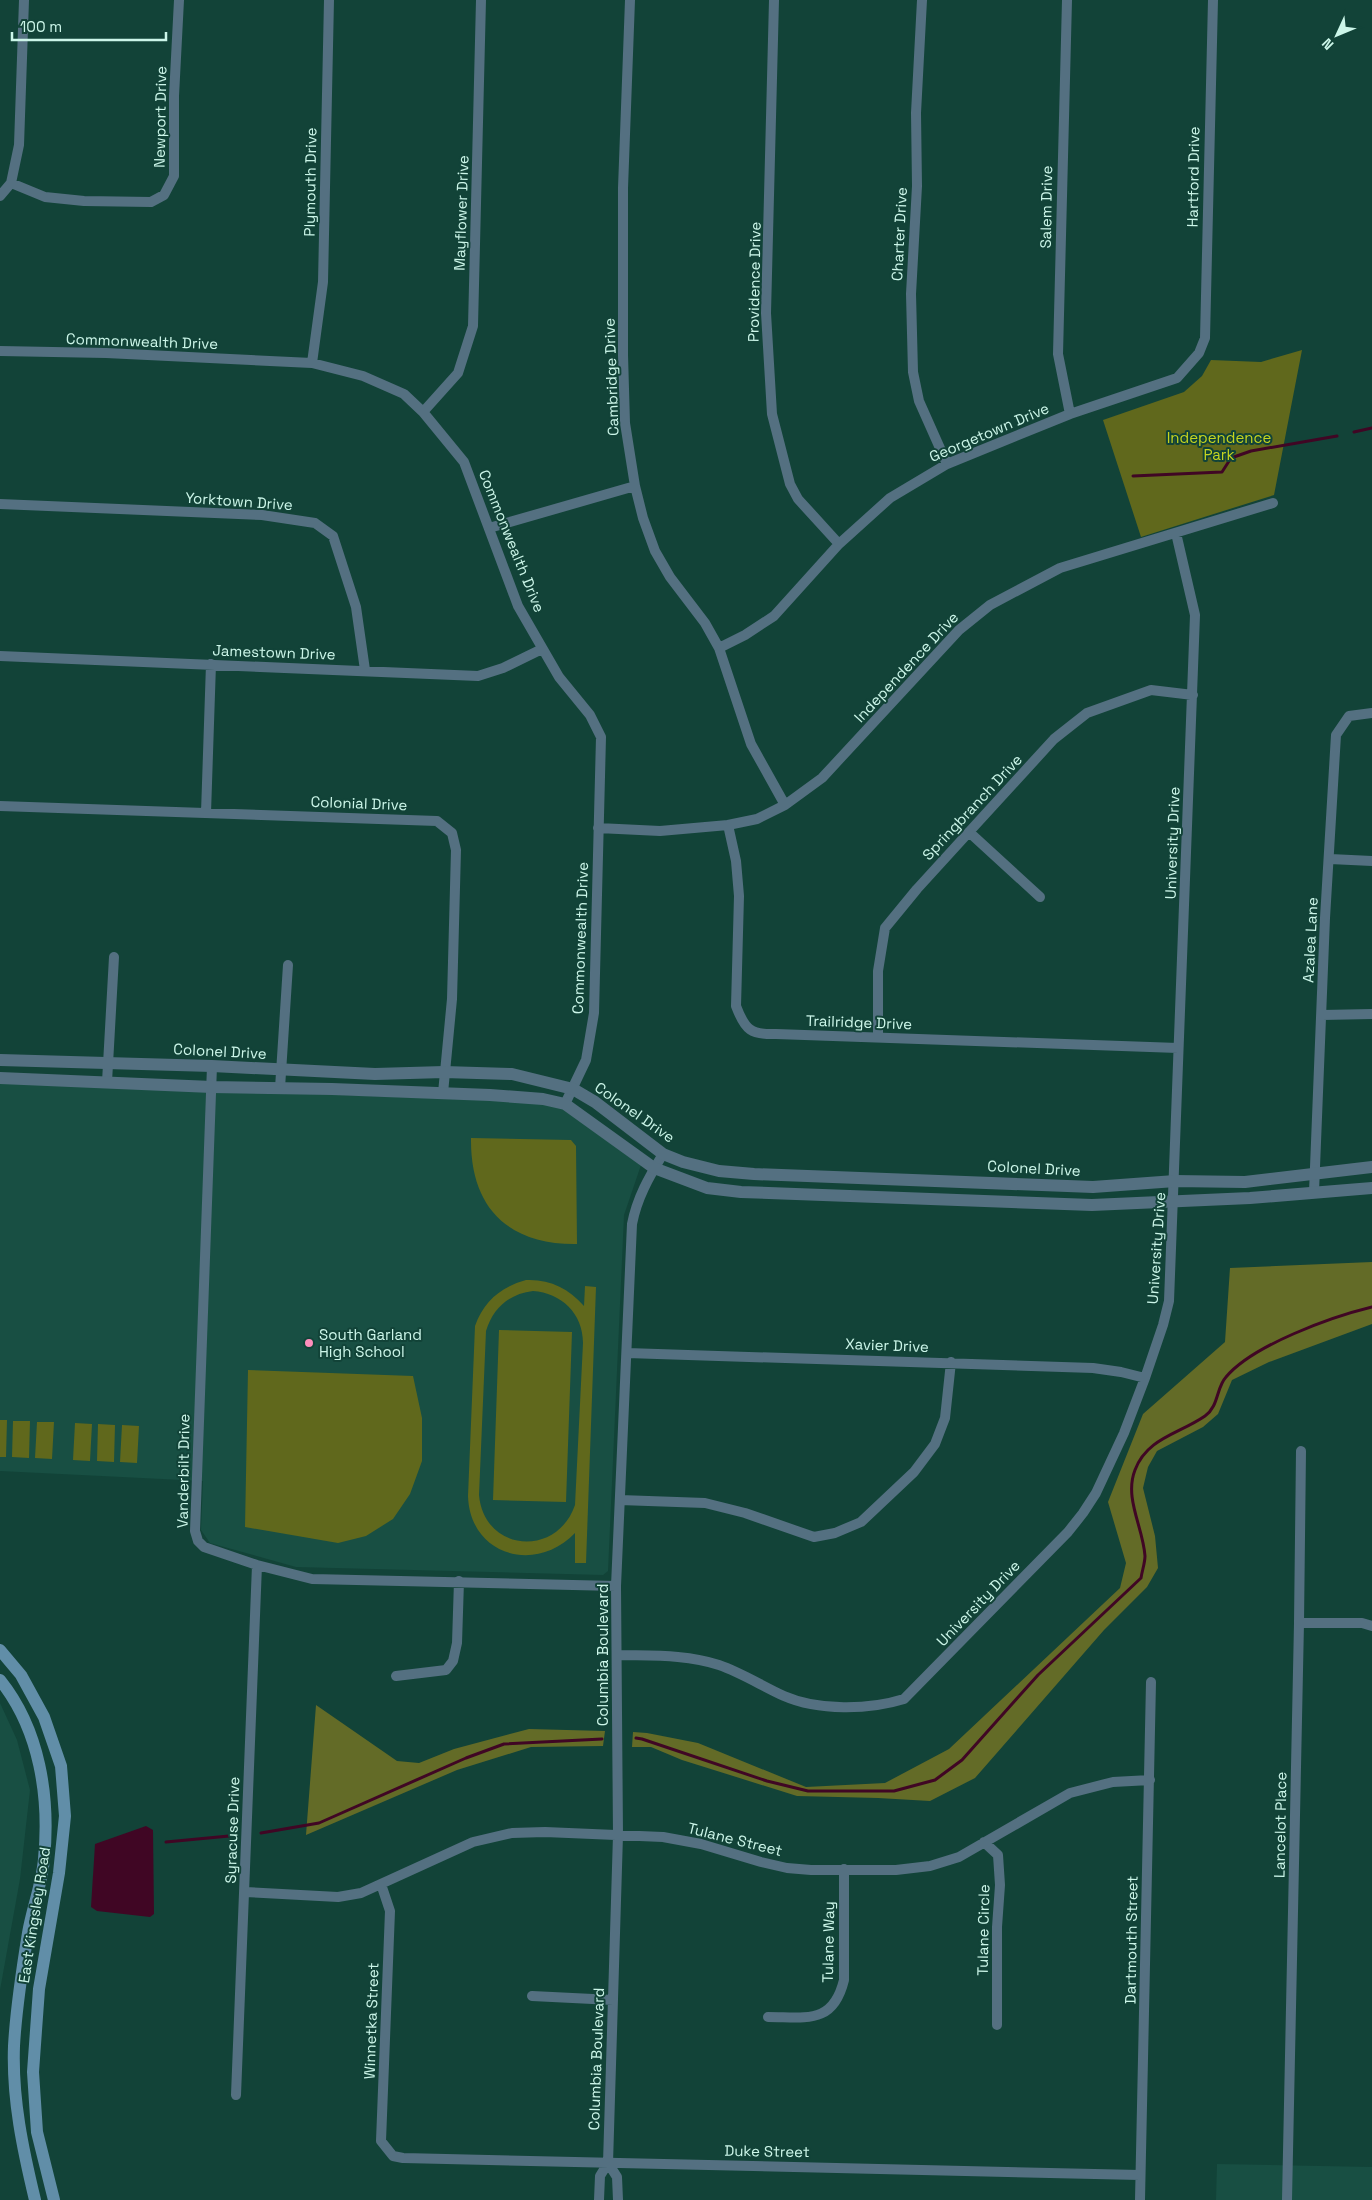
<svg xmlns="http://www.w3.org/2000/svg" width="1372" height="2200" font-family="'Space Grotesk',sans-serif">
<rect width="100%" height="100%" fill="#124338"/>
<!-- built -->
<path fill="#184f43" d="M0,1083l535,19 32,8 74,55 -17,50 -16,356 -5,4 -307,-8 -86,-24 -9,-13 2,-49 -203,-10z
M0,1703l17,37 13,50 -10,89 -20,111z
M1217,2164l155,3v33h-156z"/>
<!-- green -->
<path fill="#60681c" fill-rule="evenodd" d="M1302,350l-28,145 -133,42 -38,-117 81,-28 18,-16 9,-16 50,2z
M471,1138l100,2 5,6 1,98c-69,1 -107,-37 -106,-106z
M526,1280c24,-1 42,8 58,26l1,-20 11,1 -10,276h-11v-30c-39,41 -105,23 -107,-37l7,-170c9,-25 26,-39 51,-46zM533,1291c28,2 50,22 50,52l-8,162c-18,53 -91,47 -96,-10l7,-164c7,-23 23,-37 47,-40z
M499,1330l73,2 -6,170 -73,-2z
M248,1370l165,6 9,42v43l-12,33 -17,25 -27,17 -28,7 -93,-16z
M0,1420h7l-1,37h-6z
M13,1421h17l-1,37 -17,-1z
M37,1422h17l-2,37 -17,-1z
M75,1423l17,1 -2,37 -17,-1z
M98,1424l17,1 -1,37 -17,-1z
M122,1425l17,1 -2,37 -17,-1z"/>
<!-- forest -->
<path fill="#636b27" d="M1372,1262v62l-103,38 -37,18 -14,34 -15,13 -46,24 -9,16 -5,21 12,48 3,32 -11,19 -43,43 -129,148 -45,23 -52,-3 -81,-2 -115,-36 -31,-13h-19l1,-15 14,1 51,10 108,44 79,-4 64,-34 171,-161 6,-25 -18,-61 35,-88 82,-72 5,-74z
M316,1705l81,56 22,2 35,-14 75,-20 76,2 -2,15 -72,1 -74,23 -151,65z"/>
<!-- water -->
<path fill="#400624" d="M146,1826l7,4 1,84 -4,3 -53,-6 -6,-4 4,-63z"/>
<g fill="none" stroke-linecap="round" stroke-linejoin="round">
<!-- stream -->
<path stroke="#400624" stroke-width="3" d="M1354,432l18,-4
M1133,476l89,-4 9,-14 20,-7 86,-15
M636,1738l6,1 125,42 41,10h86l41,-11 27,-20 76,-85 103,-97c1,-7 4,-15 4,-22 -2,-29 -21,-58 -10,-86 12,-32 44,-36 70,-54 14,-10 11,-28 21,-39 27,-32 105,-60 146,-70
M261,1833l58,-10 147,-65 38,-14 98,-5
M166,1842l63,-6"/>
<!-- minor -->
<path stroke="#547081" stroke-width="10" d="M630,0l-7,188v167l2,68 10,63 8,32 12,33 15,26 35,46 14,25 32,96 34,61
M774,0l-8,313 6,101 18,70 8,15 41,45
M922,0l-6,113 1,73 -6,108 2,78 6,29 28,63
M1067,0l-9,354 12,60
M11,183l34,14 39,4 67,1 13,-7 10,-19v-80l5,-96
M0,196l11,-13 8,-38 5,-145
M0,351l106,2 206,10 51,13 41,18 19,18 41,50 54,144 41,71 31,38 11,22 -7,276 -8,47 -21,44
M312,363l11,-81 6,-282
M423,412l35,-39 15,-47 8,-326
M0,504l262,11 53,8 18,13 23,71 9,63
M489,528l146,-42
M719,648l26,-13 29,-19 65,-72 51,-46 57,-34 123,-50 107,-36 22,-25 6,-15 8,-338
M0,656l478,20 25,-8 39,-19
M0,806l437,15 15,12 4,17 -4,149 -9,94
M206,813l5,-149
M728,825l8,36 3,35 -3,110c9,24 15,29 40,28l402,14
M598,828l62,3 68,-6 29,-6 28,-14 37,-27 137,-148 31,-25 70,-37 213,-65
M969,832l71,65
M1330,859l42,2
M1322,1015l50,-1
M878,1037v-66l7,-43 32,-39 52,-57 85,-93 33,-26 64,-23 42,5
M212,1066l-17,465 3,10 6,6 53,18 55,14 304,7
M107,1082l7,-125
M280,1088l8,-123
M1314,1192l11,-274 11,-183 13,-19 23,-3
M627,1353l466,15 28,4 24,6
M620,1500l85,3 40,10 69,24 21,-4 26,-11 53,-50 21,-28 10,-26 6,-56
M1299,1623h63l10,3
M617,1655c33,1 69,-1 102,10 23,8 43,21 65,31 34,15 85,14 120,3l164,-167 15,-19 13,-20 28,-60 21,-55 18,-53 6,-24 26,-686 -19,-82
M396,1676l50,-6 7,-9 4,-18 2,-62
M984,1842l14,13 2,30 -3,42v98
M381,1884l9,27 -9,230 12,15 10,2 737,17
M245,1892l93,5 23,-4 112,-51 39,-9 33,-1 118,5 38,7 60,18 26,6 24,2h85l34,-4 29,-9 111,-64 43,-11 37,-2
M532,1996l81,4
M768,2017c38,0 65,8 76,-37v-111
M236,2095l21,-530
M608,2163l10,-328 -2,-249 16,-362c5,-26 17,-47 31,-70
M599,2200l1,-24 8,-13 9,14 1,23
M1140,2200l11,-518
M1287,2200l12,-577 2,-172"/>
<!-- tertiary -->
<path stroke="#547081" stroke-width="12" d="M0,1060l212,6 163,8 69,-2 68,2 61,15 22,13 68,52 20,8 36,9 35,3 339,13 82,-6 70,1 127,-15
M0,1078l212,9 120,2 158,6 53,4 22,5 89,64 53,20 34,4 351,13 158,-7 122,-10"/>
<!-- secondary -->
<path stroke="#618ea8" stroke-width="12" d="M0,1650l21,25 23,42 17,49 4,50 -6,57 -20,116 -6,83 4,60 17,68
M0,1680c40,50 50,117 44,179 -2,25 -12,50 -16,74 -6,37 -12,76 -14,113 -2,53 9,104 21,154"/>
</g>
<!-- markers -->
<circle fill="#fe8ebc" stroke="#124338" stroke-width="2" cx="309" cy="1343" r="5"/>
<g text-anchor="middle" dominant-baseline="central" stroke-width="4" stroke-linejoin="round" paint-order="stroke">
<!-- street labels -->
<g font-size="15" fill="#ccf6e9" stroke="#124338">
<text transform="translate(160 117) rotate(-89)">Newport Drive</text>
<text transform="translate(1193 177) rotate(-89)">Hartford Drive</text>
<text transform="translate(310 182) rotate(-89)">Plymouth Drive</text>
<text transform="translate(1046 207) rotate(-89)">Salem Drive</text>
<text transform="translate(461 213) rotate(-88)">Mayflower Drive</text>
<text transform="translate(899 234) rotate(-87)">Charter Drive</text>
<text transform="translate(754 282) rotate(-89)">Providence Drive</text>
<text transform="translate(142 341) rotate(2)">Commonwealth Drive</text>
<text transform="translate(611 377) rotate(-92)">Cambridge Drive</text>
<text transform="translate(989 432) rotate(-23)">Georgetown Drive</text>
<text transform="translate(239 501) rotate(4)">Yorktown Drive</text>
<text transform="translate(512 541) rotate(68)">Commonwealth Drive</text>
<text transform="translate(274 652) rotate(2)">Jamestown Drive</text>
<text transform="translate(906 667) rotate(-47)">Independence Drive</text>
<text transform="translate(359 803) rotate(2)">Colonial Drive</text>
<text transform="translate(972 807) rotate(-47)">Springbranch Drive</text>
<text transform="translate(1172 843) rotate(-88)">University Drive</text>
<text transform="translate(580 938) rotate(-88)">Commonwealth Drive</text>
<text transform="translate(1310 940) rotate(-87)">Azalea Lane</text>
<text transform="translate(859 1022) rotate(2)">Trailridge Drive</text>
<text transform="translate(220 1051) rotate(3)">Colonel Drive</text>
<text transform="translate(635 1112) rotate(35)">Colonel Drive</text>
<text transform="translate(1034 1168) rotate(3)">Colonel Drive</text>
<text transform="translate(1156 1248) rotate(-86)">University Drive</text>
<text transform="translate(887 1345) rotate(2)">Xavier Drive</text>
<text transform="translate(183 1471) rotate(-89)">Vanderbilt Drive</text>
<text transform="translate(978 1603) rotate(-46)">University Drive</text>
<text transform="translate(602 1655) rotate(-90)">Columbia Boulevard</text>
<text transform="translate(1280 1825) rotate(-89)">Lancelot Place</text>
<text transform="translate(232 1830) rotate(-88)">Syracuse Drive</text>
<text transform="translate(735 1839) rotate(14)">Tulane Street</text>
<text transform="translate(34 1915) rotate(-81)">East Kingsley Road</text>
<text transform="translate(983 1930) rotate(-89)">Tulane Circle</text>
<text transform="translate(1131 1940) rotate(-89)">Dartmouth Street</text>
<text transform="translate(828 1942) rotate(-89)">Tulane Way</text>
<text transform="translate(371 2021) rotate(-88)">Winnetka Street</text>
<text transform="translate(596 2059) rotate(-88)">Columbia Boulevard</text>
<text transform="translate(767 2151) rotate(1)">Duke Street</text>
</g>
<!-- park labels -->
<g font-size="15" fill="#c6d520" stroke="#124338">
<text x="1219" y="437">Independence<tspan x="1219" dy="17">Park</tspan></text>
</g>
<!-- poi labels -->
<g font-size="15" fill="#ccf6e9" stroke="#124338" text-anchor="start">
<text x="319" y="1334">South Garland<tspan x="319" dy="17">High School</tspan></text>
</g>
</g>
<!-- north arrow -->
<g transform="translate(1337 35) rotate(226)" stroke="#124338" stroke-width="4" paint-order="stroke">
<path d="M0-4L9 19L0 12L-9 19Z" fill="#ccf6e9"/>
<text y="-8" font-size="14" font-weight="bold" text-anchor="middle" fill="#ccf6e9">N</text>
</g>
<!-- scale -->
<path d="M12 32v8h154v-8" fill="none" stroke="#ccf6e9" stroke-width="2.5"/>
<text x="20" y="32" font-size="15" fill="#ccf6e9" stroke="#124338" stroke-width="4" paint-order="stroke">100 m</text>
</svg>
